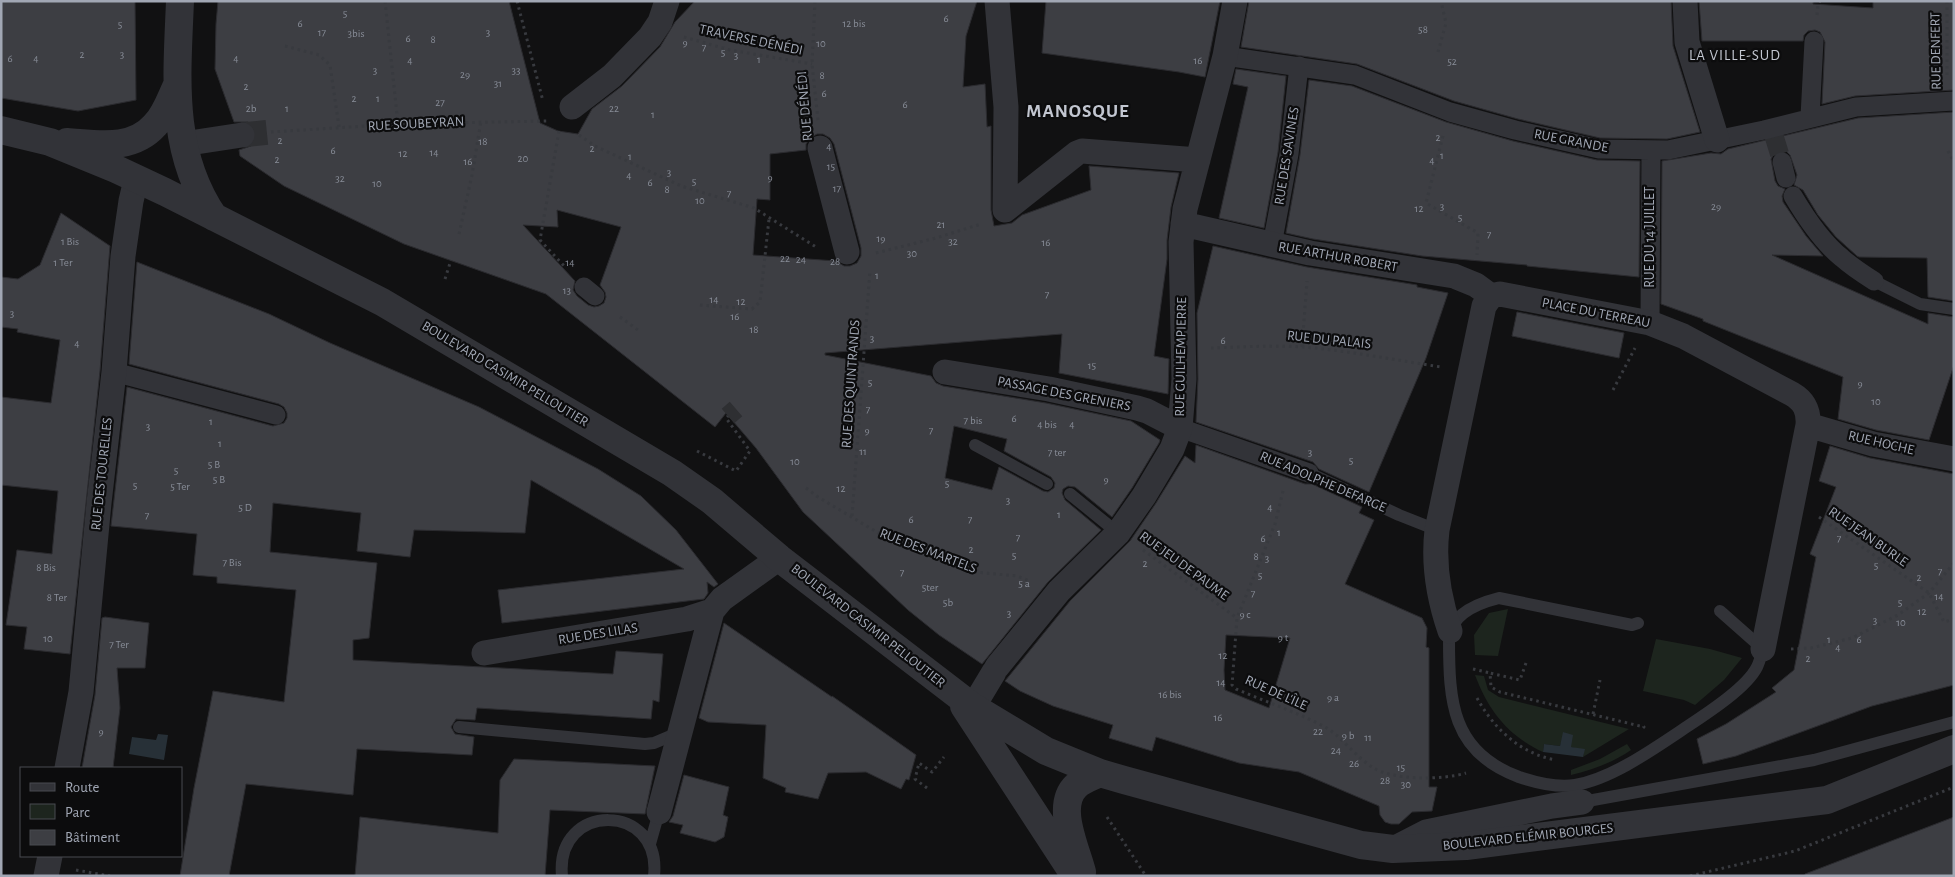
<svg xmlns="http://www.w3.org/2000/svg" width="1955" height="877" font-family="'Alegreya Sans',sans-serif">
<rect width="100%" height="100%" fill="#111112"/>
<!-- green -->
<path fill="#1d251e" d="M1508,609l-10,47 -23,-1 -1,-20 15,-22z
M1656,639l54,10 32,9 -18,22 -29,25 -11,-5 -41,-9z
M1475,675l9,1 4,14 11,7 130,32 -46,28 1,-7 -13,-3 -7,-15 -4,14 -16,-2 -1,8c-35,-16 -55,-42 -68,-77z
M1627,744l4,6c-17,12 -39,20 -60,25v-5l29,-11z"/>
<!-- water -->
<path fill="#273037" d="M1563,732l10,3 -2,12 14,2 -2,8 -40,-5 1,-8 16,2z
M158,734l10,1 -4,25 -35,-6 3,-17 24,3z"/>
<!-- building -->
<path fill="#3d3e43" stroke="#2b2b2f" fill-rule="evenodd" d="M1,1h134l1,99 -58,11 -77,-13z
M218,1h291l31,122 18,8 20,3 14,-25 30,-23 38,-39 15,-25 20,-21h282l-11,35 -3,51 22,-3 2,43 4,-1v84l3,16 18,-3 10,-8 69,-25 -2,-24 90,7 -8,34 -4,33v19l-13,97 15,3 -1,35 -109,-21 3,-39 -237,19v2l106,21 5,7 7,3 103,17 85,18 29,19 -1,3 -27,45 -20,29 -37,-30 -7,-1 -5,3 -1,4 3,7 36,30 -53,52 -66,82 -43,-29 -31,-25 -105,-98 -47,-64 -30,-35 -11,14 -169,-133 -142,-50 -120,-58 -44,-30 -1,-6 12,-4 5,-6v-7l-3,-7 -5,-4h-14l-19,-53 1,-45zM817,134h6l7,4 4,6 27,104v8l-4,7 -7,3h-6l-8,-5 -83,-6 4,-56 13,1v-46l36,-4v-6l4,-6zM557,210l64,17 -21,58 5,7 1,5 -2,6 -5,3 -5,1 -6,-2 -11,-9 -4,-6 2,-9 -52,-56 35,2zM954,426l53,13 -3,12 47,26 4,6 -1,5 -6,4 -5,-1 -44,-24 -7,23 -47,-12z
M1046,1h174l-15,76 -26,-5 -137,-19z
M1249,1h422l2,45 27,86 -33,7 -67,-1 -82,-19 -64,-18 -97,-37 -116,-17z
M1699,1h114v3l60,4v-7h81v89l-99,6 -33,8 3,-62 -5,-10 -5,-2 -7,1 -4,4 -1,6h-101z
M1236,69l50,7 -8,76 -14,76 -45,-10 29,-131 -15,-3z
M1309,80l43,6 94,36 67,19 84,19 43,1 -1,116 -112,-11v-1l-105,-9 -109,-17 -27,-6 14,-78z
M1954,112v189l-26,-4 -1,-39 -68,-1 -2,-1 -21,-19 -18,-22 -15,-25 -9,-5 3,-10 -7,-20 -4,-4h-6l-6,3 -3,5 4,22 3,5 7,3 -3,7 1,6 23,34 17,20 -51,-1 156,69v-11l26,4v48l-25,75 -53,-10 -38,-11 5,-42 -140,-56v-2l-42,-15 1,-143 49,-8 10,1 7,-5 130,-31z
M61,213l49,33 -10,125 -30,283 -46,-5 3,-22 -21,-2 11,-75 35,4 6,-63 -57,-6v-88l50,6 9,-63 -43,-8 1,-3 -17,-2v-50l17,2 22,-14z
M1213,246l94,21 110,18v2l31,6 -22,65 -57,134 -50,-23 -6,-7 -117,-40 2,-43 -1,-66z
M137,262l132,52 61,29 149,64 119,62 43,27 35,34 42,54 -4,3 -7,-5 1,11 -4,6 -202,24 -4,-33 186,-21 -153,-89 -6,53 -111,-3 -4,27 -53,-6 4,-38 -88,-10 -3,49 107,11 -8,75 -16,2v20l260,14 3,-23 47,3 -4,48 -6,-2 -2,19 -174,-11 -2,12 -19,-1 -5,8 4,7 19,3 -2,18 -115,-6 -4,46 -107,-11 -17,92h-49l14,-88 19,-97 71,11 12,-112 -79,-7v-6l-24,-2 4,-41 -86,-8 16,-139 146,39 11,-3 3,-5v-5l-3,-6 -5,-3 -150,-40z
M1517,312l107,21 -5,25 -107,-22z
M1196,445l109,39h7l50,23 -3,6 15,7 -29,64 77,34 5,10 -1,19 3,1v139h8l-5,24 -20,1 -13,12h-8l-6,-2 -5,-7 -1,-9 -80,-34 -60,-9 -83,-26 -4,14 -43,-13 4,-13 -60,-19 -33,-15 -15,-10 65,-80 60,-60 26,-38 29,-47 10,7zM1226,635l64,3 -21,70 -44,-18 -1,-20z
M1830,446l40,12 84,16v211l-82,21 -136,50 -33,8 -6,-25 29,-15 50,-32 -4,-4 22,-18 22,-113 -6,-3 26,-67 -17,-6z
M105,617l44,6 -4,45h-28l3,40 -7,60h-31l13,-73 7,-77z
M724,623l108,74v-1l84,59 -7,25 -3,-1 -5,10 -35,-17 -38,1 -10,26 -33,-7 1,-4 -23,-10 3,-53 -58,-3 -9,-4z
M514,759l141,7 -10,48 -95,-4 -5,66h-190l5,-59 138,16 2,-53z
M684,775l45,12 -6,28 5,2 -4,20 -9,5 -35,-9 3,-8 -14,-3 4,-6z
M1954,817v59h-149v-2z"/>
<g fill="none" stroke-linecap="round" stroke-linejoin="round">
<!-- pedestrian-tunnel -->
<path stroke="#2e2f32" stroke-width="19" stroke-dasharray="19 9" stroke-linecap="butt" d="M1774,136l8,26
M728,416l8,-7"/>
<!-- minor-tunnel -->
<path stroke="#2e2f32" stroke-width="25" stroke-dasharray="25 12" stroke-linecap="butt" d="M242,135l29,-3"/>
<!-- path -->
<path stroke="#383a3f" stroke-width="3" stroke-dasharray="2.5 4" stroke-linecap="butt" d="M385,1l13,123
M517,1l26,100
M815,1l-3,63 6,56
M1947,1v75
M1817,15l1,-11 2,-3
M684,37l46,13 82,14
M285,46l34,9 11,10 9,62
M1438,52l8,-29 -5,-22
M559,131l-19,109 26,28
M271,132l127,-8 149,-3
M579,135l16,11 86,40 73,22 62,39
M1443,136l-17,67 52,30 -1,22
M1948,151l6,11
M459,234l13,-59 9,-54
M876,253l60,-15 45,-14
M445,279l6,-19
M700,305l52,4 8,-7 9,-83
M620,317l18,13
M1302,347l5,-66
M1211,348c31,-1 62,-3 93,-1 46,4 91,13 137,20
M1613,390l22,-42
M697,451l39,20 14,-20 -24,-33 2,-2
M806,488l12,9 62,37 94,38 43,4 13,5
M1283,491l-8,33 -38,94 -5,67 4,4c30,13 61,23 89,38 15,8 31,30 47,40 21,14 71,13 94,6
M852,516l18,-246
M1819,517l110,76 15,29 10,-3
M1143,550l94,68
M1791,649l20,-1 41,-10 46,-23 31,-22 25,-30
M1526,663l-6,17 -30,-7 1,14 9,5 144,35 -1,1
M1473,669l17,4
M1477,698c17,31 44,56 79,62
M1593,714l7,-34
M927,788l-12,-9 4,-16 13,9 12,-15
M1107,817l39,59
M76,870l34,6
M1690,876l105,-25 159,-64"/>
<!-- service -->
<path stroke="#323338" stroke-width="12" d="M1874,281l46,23 34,5
M975,445l72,39
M1309,473l90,42 38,15
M1070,494l48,39
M1638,623l-6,2 -133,-27c-20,5 -48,16 -50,40 0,63 2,114 70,139 18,6 38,11 56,8 36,-6 77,-35 107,-55 21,-14 64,-41 75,-63 3,-6 4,-12 6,-18l-43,-38
M459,727l186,17 9,-1 26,-11
M1582,802l232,-42 140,-38
M650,844l9,-32
M562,876c-7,-75 100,-74 92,0"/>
<!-- pedestrian -->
<path stroke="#323338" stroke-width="19" d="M1225,56l130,19 95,37 65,18 84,19 69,1 96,-20 92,-23 98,-6
M1810,117l4,-76
M1782,162l4,16
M1793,196c13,22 29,46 49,62 10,9 21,16 32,23
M1272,245l17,-91 10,-88
M584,287l11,9
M1650,323l1,-172
M114,372l162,43
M1180,428l129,45"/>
<!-- minor -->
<path stroke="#323338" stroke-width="25" d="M997,1l9,106 -1,103
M1685,1l2,41 30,98
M572,107l40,-31 38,-39 10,-15 7,-21
M183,144l59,-9
M820,148l27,104
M1005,210l72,-57 5,-2 116,9
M1183,224l127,29 144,23 22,9 15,11
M945,372l104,17 88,19 10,3 33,17
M1808,425l65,19 81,15
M1450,631c-11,-32 -17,-67 -13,-101l47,-224 7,-10 9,-2 150,29 33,13 109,58c12,7 17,16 16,31l-45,224
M484,653l203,-34 25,-8
M997,667l62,-76 59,-58 26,-37 28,-47 8,-21 4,-49 -3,-137 4,-33 40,-153 10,-55
M973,707l21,-35
M67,768l14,-76 18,-189 15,-131 9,-116 8,-55 5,-21
M659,812l53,-201 10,-12 57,-41
M1393,849l33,-17 126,-26 30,-4
M46,876l4,-20"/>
<!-- tertiary -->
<path stroke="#323338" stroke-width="28" d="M180,1c-3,76 -11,150 34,216
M1,130l49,12 66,27 49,23 217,110 290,171 40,28 67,57 194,149 73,44 54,22 24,7 237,65 32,4 73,-3 361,-46 127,-51
M67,142c31,2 65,9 88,-17 10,-10 15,-25 21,-38
M964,706l111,170
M1082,872c-6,-24 -27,-66 -6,-86 6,-6 16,-9 24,-13"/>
</g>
<g text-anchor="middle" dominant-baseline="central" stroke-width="4.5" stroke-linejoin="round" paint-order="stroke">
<!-- number labels -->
<g font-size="11" fill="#888d98">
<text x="345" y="13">5</text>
<text x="946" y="18">6</text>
<text x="300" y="23">6</text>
<text x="854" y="23">12 bis</text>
<text x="120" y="24">5</text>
<text x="1423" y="29">58</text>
<text x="322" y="32">17</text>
<text x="488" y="32">3</text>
<text x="356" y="33">3bis</text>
<text x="408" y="38">6</text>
<text x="433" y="39">8</text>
<text x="685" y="42">9</text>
<text x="821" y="43">10</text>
<text x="704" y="47">7</text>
<text x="723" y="52">5</text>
<text x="82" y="54">2</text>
<text x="122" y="54">3</text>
<text x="736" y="55">3</text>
<text x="10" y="58">6</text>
<text x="36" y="58">4</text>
<text x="236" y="58">4</text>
<text x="759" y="59">1</text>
<text x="410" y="60">4</text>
<text x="1198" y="60">16</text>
<text x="1452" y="61">52</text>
<text x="375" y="70">3</text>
<text x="516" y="70">33</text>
<text x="465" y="74">29</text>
<text x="822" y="75">8</text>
<text x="498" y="83">31</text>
<text x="246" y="86">2</text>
<text x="824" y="93">6</text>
<text x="354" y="98">2</text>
<text x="378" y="98">1</text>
<text x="440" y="102">27</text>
<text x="905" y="104">6</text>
<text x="251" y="108">2b</text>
<text x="287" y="108">1</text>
<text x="614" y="108">22</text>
<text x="653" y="114">1</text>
<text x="1438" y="137">2</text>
<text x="280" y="140">2</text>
<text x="483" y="141">18</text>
<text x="829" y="146">4</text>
<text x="592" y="148">2</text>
<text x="333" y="150">6</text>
<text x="434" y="152">14</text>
<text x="403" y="153">12</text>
<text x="1442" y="155">1</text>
<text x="630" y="156">1</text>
<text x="523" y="158">20</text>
<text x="277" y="159">2</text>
<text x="1432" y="160">4</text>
<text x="468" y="161">16</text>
<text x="831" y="166">15</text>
<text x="669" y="172">3</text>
<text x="629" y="175">4</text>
<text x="770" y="177">9</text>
<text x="340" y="178">32</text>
<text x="694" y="181">5</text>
<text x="650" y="182">6</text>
<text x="377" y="183">10</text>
<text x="837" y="188">17</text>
<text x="667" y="189">8</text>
<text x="729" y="193">7</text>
<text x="700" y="200">10</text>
<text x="1442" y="206">3</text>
<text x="1716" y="206">29</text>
<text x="1419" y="208">12</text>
<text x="1460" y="217">5</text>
<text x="941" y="224">21</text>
<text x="1489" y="234">7</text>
<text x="881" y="238">19</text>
<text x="70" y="241">1 Bis</text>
<text x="953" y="241">32</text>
<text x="1046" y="242">16</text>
<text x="912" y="253">30</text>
<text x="785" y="258">22</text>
<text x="801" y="259">24</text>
<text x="835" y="261">28</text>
<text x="63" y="262">1 Ter</text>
<text x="570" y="262">14</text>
<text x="877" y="275">1</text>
<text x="567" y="290">13</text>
<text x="1047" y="294">7</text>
<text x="714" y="299">14</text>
<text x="741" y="301">12</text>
<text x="12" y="313">3</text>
<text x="735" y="316">16</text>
<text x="754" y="329">18</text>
<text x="872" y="338">3</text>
<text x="1223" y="340">6</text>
<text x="77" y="343">4</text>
<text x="1092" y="365">15</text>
<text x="870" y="382">5</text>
<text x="1860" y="383">9</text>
<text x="1876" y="401">10</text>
<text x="868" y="409">7</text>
<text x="1014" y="418">6</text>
<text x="973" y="420">7 bis</text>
<text x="211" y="421">1</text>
<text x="1047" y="424">4 bis</text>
<text x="1072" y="424">4</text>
<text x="148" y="426">3</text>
<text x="867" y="430">9</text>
<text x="931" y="430">7</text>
<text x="220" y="443">1</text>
<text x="863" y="451">11</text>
<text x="1057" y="452">7 ter</text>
<text x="1310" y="452">3</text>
<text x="1351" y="460">5</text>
<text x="795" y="461">10</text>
<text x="214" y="464">5 B</text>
<text x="176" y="470">5</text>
<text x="219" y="479">5 B</text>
<text x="1106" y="479">9</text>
<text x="947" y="483">5</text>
<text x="135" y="485">5</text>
<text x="180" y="486">5 Ter</text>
<text x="841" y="488">12</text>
<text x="1008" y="500">3</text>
<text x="245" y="507">5 D</text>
<text x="1270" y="507">4</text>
<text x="1059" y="514">1</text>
<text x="147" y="515">7</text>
<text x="911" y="519">6</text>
<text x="970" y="519">7</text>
<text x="1279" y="532">1</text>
<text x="1018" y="537">7</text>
<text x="1263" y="538">6</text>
<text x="1839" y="538">7</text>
<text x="971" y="549">2</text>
<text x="1014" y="555">5</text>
<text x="1256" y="556">8</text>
<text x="1267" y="558">3</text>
<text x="232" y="562">7 Bis</text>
<text x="1145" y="563">2</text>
<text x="1876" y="565">5</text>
<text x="46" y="567">8 Bis</text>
<text x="1940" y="571">7</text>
<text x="902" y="572">7</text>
<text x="1260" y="575">5</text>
<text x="1919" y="577">2</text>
<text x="1024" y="583">5 a</text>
<text x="930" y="587">5ter</text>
<text x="1253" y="593">7</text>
<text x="1939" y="596">14</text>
<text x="57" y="597">8 Ter</text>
<text x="948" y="602">5b</text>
<text x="1900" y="602">5</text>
<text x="1922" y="611">12</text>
<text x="1009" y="613">3</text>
<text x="1245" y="614">9 c</text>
<text x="1875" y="620">3</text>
<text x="1901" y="622">10</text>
<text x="1283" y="637">9 t</text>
<text x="48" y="638">10</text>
<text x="1829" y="639">1</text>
<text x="1859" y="639">6</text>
<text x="119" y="644">7 Ter</text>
<text x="1838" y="647">4</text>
<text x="1223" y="655">12</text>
<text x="1808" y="658">2</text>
<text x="1221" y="682">14</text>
<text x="1170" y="694">16 bis</text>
<text x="1333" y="697">9 a</text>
<text x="1218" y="717">16</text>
<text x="101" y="731">9</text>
<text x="1318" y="731">22</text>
<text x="1348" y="735">9 b</text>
<text x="1368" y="737">11</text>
<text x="1336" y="750">24</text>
<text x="1354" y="763">26</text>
<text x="1401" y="767">15</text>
<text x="1385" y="780">28</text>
<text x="1406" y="784">30</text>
</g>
<!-- street labels -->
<g font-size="14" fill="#a1a7b4" stroke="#0c0c0d">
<text transform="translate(751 40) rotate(12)">TRAVERSE DÉNÉDI</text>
<text transform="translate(1936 51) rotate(-91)">RUE DENFERT</text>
<text transform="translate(805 106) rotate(-95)">RUE DÉNÉDI</text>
<text transform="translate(416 124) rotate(-3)">RUE SOUBEYRAN</text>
<text transform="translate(1571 141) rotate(11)">RUE GRANDE</text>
<text transform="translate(1287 156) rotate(-81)">RUE DES SAVINES</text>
<text transform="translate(1650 237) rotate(-90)">RUE DU 14 JUILLET</text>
<text transform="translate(1338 257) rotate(10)">RUE ARTHUR ROBERT</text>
<text transform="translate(1596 313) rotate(11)">PLACE DU TERREAU</text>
<text transform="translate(1329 340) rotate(6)">RUE DU PALAIS</text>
<text transform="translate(1181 357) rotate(-89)">RUE GUILHEMPIERRE</text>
<text transform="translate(505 374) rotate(31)">BOULEVARD CASIMIR PELLOUTIER</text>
<text transform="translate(851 384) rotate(-86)">RUE DES QUINTRANDS</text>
<text transform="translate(1064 394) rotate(11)">PASSAGE DES GRENIERS</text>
<text transform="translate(1881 443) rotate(13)">RUE HOCHE</text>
<text transform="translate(102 474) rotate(-84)">RUE DES TOURELLES</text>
<text transform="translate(1323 482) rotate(23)">RUE ADOLPHE DEFARGE</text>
<text transform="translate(1868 537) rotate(35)">RUE JEAN BURLE</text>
<text transform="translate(928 551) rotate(21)">RUE DES MARTELS</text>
<text transform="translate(1184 566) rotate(36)">RUE JEU DE PAUME</text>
<text transform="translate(868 626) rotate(38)">BOULEVARD CASIMIR PELLOUTIER</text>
<text transform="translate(598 634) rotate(-9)">RUE DES LILAS</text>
<text transform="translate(1276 693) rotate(24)">RUE DE L'ÎLE</text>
<text transform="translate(1528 837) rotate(-6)">BOULEVARD ELÉMIR BOURGES</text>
</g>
<!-- neighbourhood labels -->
<g font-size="15" letter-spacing="1" fill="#c2c6d0" stroke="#0c0c0d">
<text x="1735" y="55">LA VILLE-SUD</text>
</g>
<!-- district labels -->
<g font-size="19" font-weight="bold" letter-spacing="1" fill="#c2c6d0" stroke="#0c0c0d">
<text x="1078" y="111">MANOSQUE</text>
</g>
</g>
<!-- border -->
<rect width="1955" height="877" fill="none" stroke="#a1a7b4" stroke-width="5"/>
<!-- legend -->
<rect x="20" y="767" width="162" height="90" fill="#0c0c0d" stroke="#484a50"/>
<rect x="30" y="783" width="25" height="8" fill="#323338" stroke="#484a50"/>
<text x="65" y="792" font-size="15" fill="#a1a7b4">Route</text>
<rect x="30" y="804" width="25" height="15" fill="#1d251e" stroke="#484a50"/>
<text x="65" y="817" font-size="15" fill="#a1a7b4">Parc</text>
<rect x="30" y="830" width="25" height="15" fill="#3d3e43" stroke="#484a50"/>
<text x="65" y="842" font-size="15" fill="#a1a7b4">Bâtiment</text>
</svg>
